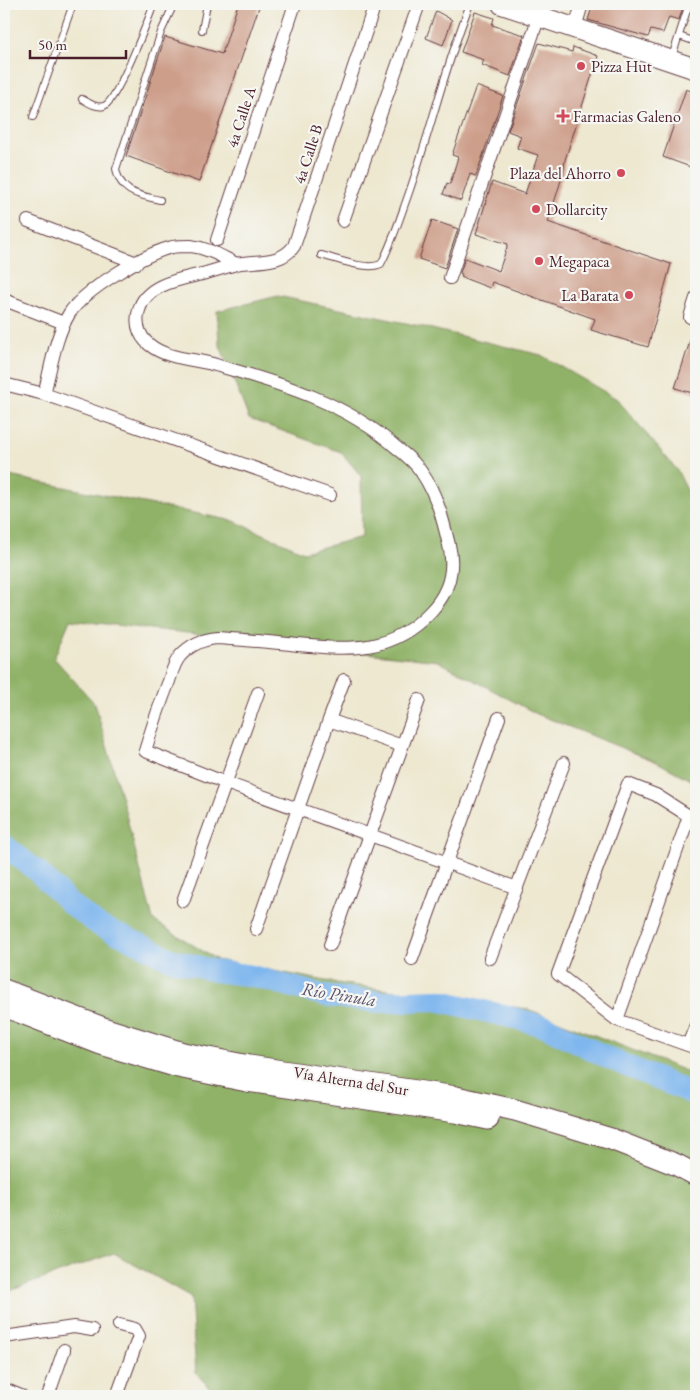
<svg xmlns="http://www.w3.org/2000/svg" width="700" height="1400" font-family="'EB Garamond',serif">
<rect width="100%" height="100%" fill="#f6f6f2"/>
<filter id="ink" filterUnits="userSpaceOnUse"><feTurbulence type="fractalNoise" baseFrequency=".02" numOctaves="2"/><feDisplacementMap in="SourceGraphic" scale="10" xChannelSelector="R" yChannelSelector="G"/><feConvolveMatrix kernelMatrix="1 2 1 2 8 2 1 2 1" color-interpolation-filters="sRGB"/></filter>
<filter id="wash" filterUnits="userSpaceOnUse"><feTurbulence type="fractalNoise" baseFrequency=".0096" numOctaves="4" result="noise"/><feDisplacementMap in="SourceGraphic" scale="20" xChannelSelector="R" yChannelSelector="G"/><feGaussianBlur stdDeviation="1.12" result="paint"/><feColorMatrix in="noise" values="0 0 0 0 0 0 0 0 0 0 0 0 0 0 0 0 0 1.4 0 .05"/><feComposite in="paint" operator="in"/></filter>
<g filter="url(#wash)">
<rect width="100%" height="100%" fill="#eee8d0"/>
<!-- forest -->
<path fill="#90b267" stroke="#6d6849" d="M278,296l137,29 126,30 76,44 60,71 19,38v275l-39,-21 -120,-48 -99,-53 -368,-41 -16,38 41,46 27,95 31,121 64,40 119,23 192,26 168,66v321h-479l-21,-23 -5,-76 -77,-44 -110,40v-818l230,46 70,31 58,-15 -1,-61 -20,-24 -92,-33 -30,-76 -2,-32z"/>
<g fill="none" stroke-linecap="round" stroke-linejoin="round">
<!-- river -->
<path stroke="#7eb6ee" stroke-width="22" d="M4,845l34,27 32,32 30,22 47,21 23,12 45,12 37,5 74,20 55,6 55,-2 70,16 41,11 61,31 88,37"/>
</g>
<g id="blocks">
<!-- building -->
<path fill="#cd9e8a" d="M238,4h22l-61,178 -73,-26 39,-119 57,17z
M593,4h91l-5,16 -10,-3 -6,16 -12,-3 -3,7 -60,-17z
M436,11l16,9 -9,25 -17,-7z
M475,12l19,6 -2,7 32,10 -14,41 -28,-11 2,-5 -23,-8z
M539,43l33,9 1,-5 25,9 -33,104 -2,14 -15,48 123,42 -23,83 -57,-17 4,-11 -103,-37 -2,6 -29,-11 1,-3 -2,-1 5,-15 34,13 9,-27 -32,-10 16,-52 33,12 13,-39 -21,-7 4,-12 -13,-5z
M476,86l27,10 -27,80 -6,-2 -9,27 -18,-7 4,-11 3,1 8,-27 -6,-2z
M686,89l10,4v76l-33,-12z
M432,220l26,9 -13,39 -26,-9z
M694,329h2v65l-21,-6z"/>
</g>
</g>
<g filter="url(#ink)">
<use href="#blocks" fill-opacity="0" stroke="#633d44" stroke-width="1"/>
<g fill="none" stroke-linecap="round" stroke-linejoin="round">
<defs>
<path id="service" d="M202,30l5,-26
M679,36l17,6
M672,57l17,-53
M82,99c7,4 14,9 22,7 13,-5 44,-86 50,-102
M33,117l40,-113
M160,200c-20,-5 -39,-6 -44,-31l45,-137 13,-28
M321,255c16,4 46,16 60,9 10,-19 17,-40 24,-60 24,-66 39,-135 65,-200"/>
<path id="minor" d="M373,4l-1,9 -78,233c-13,19 -38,14 -58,18 -10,3 -20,6 -30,9 -23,6 -60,10 -67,37 -5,16 2,30 15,38 19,12 45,11 65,18 64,18 127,37 178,82 9,7 19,15 25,25 15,22 21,47 27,72 6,24 0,47 -18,66 -39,42 -80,39 -133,34 -26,-3 -53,-5 -80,-7 -15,1 -28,7 -38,18 -6,7 -8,16 -11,25 -9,23 -17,47 -24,70l81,32 291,105
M575,28l7,-24
M28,221l109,42
M343,221l76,-217
M217,240l78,-236
M450,278l89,-262
M7,301l57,22
M690,317l6,-19
M4,384l40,10 286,101
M44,394c7,-26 11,-57 25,-80 15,-24 75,-60 103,-67 5,-1 13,-1 19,-1 17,2 31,11 46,18
M329,720l73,26
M696,819l-7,-3 -33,-21 -28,-11 -70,190 59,46 79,28
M183,901l75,-208
M256,929l73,-209 15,-40
M330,945l89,-245
M490,958l74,-195
M412,959l87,-241
M617,1020l72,-204
M688,1045l8,-20
M4,1337l70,-10 18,3
M4,1389l17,7
M48,1396l16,-46
M117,1396l22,-60 -4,-7 -16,-4"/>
<path id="primary" d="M502,4l194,65"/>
<path id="trunk" d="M4,990l102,39 77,24 66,13 207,31 59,13 96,29 66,26 19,10
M4,1006l97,38 77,23 69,14 208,31 33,7"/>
</defs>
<!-- service casing -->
<use href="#service" stroke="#633d44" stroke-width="8"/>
<!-- minor casing -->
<use href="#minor" stroke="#633d44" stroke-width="14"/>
<!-- primary casing -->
<use href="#primary" stroke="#633d44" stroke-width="22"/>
<!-- trunk casing -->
<use href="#trunk" stroke="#633d44" stroke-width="23"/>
<!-- service -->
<use href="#service" stroke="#fff" stroke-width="6"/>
<!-- minor -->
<use href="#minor" stroke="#fff" stroke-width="12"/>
<!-- primary -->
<use href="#primary" stroke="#fff" stroke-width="20"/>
<!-- trunk -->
<use href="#trunk" stroke="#fff" stroke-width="21"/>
</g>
</g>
<!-- markers -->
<g fill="#d1495b" stroke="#f6f6f2" stroke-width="2">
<circle cx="581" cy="66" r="5"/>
<path d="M560.5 108.5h5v5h5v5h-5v5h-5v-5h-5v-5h5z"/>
<circle cx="621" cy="173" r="5"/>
<circle cx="536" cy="209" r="5"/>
<circle cx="539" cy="261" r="5"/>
<circle cx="629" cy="295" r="5"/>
</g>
<g text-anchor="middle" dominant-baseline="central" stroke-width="4.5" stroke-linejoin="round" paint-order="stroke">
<!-- poi labels -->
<g font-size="16" fill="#4a1f2b" stroke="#f6f6f2" text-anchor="start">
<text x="591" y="66">Pizza Hut</text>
<text x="573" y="116">Farmacias Galeno</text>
<text x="611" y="173" text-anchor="end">Plaza del Ahorro</text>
<text x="546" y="209">Dollarcity</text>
<text x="549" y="261">Megapaca</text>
<text x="619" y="295" text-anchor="end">La Barata</text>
</g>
<!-- street labels -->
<g font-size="16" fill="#4a1f2b" stroke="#f6f6f2">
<text transform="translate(241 117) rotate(-72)">4a Calle A</text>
<text transform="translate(308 154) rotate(-72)">4a Calle B</text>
<text transform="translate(351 1081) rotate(9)">Vía Alterna del Sur</text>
</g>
<!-- water labels -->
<g font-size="18" font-style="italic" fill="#5c546f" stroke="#f6f6f2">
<text transform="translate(339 994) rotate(9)">Río Pinula</text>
</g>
</g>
<!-- margin -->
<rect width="700" height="1400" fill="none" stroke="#f6f6f2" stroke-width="20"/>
<!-- scale -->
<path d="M30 50v8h96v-8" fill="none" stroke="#4a1f2b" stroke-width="2.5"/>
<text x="38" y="50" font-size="15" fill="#4a1f2b" stroke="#f6f6f2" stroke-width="4" paint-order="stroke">50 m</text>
</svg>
